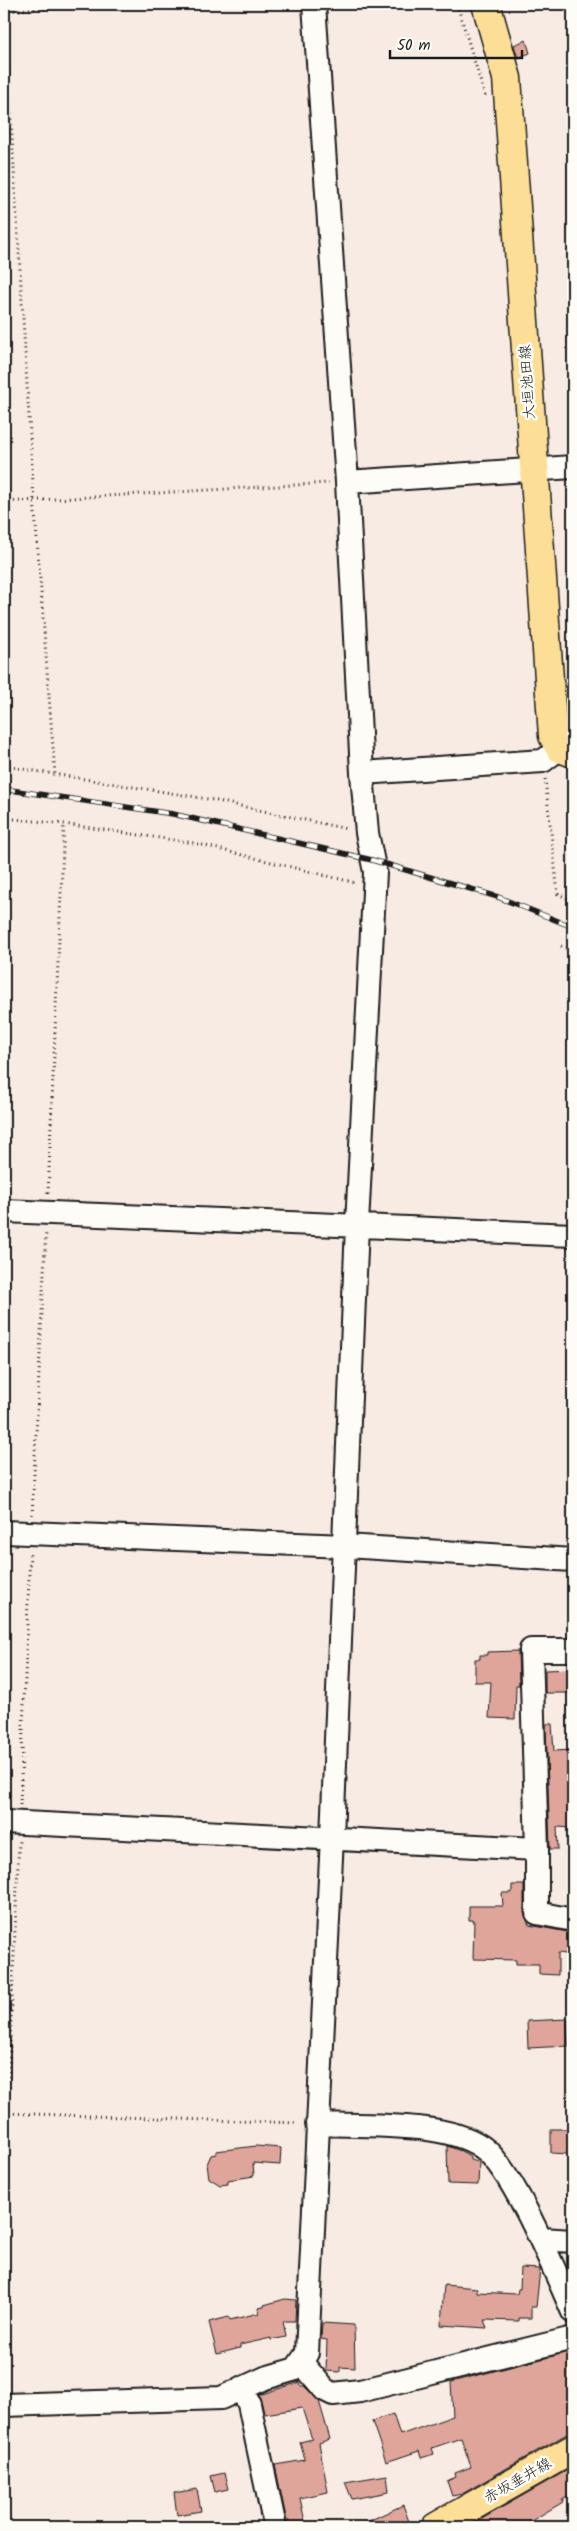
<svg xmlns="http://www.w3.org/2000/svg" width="577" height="2531" font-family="Kalam,'Klee One',sans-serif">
<rect width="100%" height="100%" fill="#f7ebe4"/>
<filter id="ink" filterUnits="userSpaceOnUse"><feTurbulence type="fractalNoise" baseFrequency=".02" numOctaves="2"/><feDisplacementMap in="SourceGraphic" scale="10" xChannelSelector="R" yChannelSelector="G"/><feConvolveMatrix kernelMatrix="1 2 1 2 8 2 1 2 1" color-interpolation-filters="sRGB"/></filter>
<g filter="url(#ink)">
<!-- building -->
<path fill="#dfa59a" stroke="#1c1c1c" d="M526,40l4,13 -12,5 -4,-13z
M518,1651l1,34h-3l-1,34 -26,-1 2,-36h-16v-23h5v-4h7v-3z
M573,1669v24h-28v-23z
M546,1724h6l2,27 19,-1v78l-16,-1 1,22h-8z
M512,1885h12v28l5,12 44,8v22l-15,-2v22l-19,-1v-10h-23v-4l-43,-1 1,-39h-5v-14h34l-1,-13h10z
M567,2019l1,27 -40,2 -1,-27z
M551,2129h19l-1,25 -18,-1z
M256,2146l25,2 -1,17 -27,-2 1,13 -26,4v4l-8,1 -11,-7 -2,-14 4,-9 5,-1v-3z
M447,2146l14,5 9,5v4l9,2 -1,23 -30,-1z
M521,2268l19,1 -4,38h-5v11h-12v3l-35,-1 3,8 -46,-3 3,-40 33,3v4l40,2 1,-5h2z
M285,2299l11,1 -1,21h-12l3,16 -15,3v-2l-31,7v3l-23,6 -8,-32 20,-5 1,3 29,-7 -1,-5 6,-1v-2z
M322,2323l32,2 1,43 -15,-1v5l-14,-1 1,-31 -6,-1z
M573,2351v82l-8,2 -103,59 -10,2 -5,-15 9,-4 -1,-4 16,-6 -10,-29 -29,10 2,6 -13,4 -2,-7 -33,11 -14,-41 21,-7 7,21 53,-19 -2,-34z
M300,2382l1,4h3l15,15 11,38 -11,4 9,49 -28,6 6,29h-18l-13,-62 30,-5 -5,-18 12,-3 -10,-31 -37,6 -6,-19z
M573,2467v27l-11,6 1,2 -42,25h-47l-1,-3z
M224,2473l4,16 -13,3 -4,-16z
M387,2475l2,17 -37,7 -7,-17z
M197,2489l4,22 -24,4 -3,-22z
M403,2505l8,22h-55z"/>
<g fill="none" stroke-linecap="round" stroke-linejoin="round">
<defs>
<path id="minor" d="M347,482l226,-15
M362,773l181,-12 17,-13
M4,1211l569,24
M4,1532l341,14 228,14
M573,1650h-42l6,199v64l36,7
M4,1822l533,27
M317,2124c44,2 128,-3 165,23 31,21 74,127 91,165
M541,2239l32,2
M301,2362l24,28 8,4 27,-3 213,-53
M241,2388l8,16 26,123
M4,2405l217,-7 44,-20 31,-9 11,-16 25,-516 25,-612 18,-353 -8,-39 -5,-60 -15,-291 -33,-478"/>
<path id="major" d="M486,4l21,74 46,658 7,12 13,5
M436,2527l137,-78"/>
</defs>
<!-- minor casing -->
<use href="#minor" stroke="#1c1c1c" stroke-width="26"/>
<!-- major casing -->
<use href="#major" stroke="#1c1c1c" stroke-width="31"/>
<!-- path -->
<path stroke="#1c1c1c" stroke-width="3" stroke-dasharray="1 4" stroke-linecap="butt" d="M4,4l30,496 21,274
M457,4l28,92
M4,11l96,-7
M4,502l325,-19
M4,766l204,33 139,30
M545,779l13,115 15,7
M4,818l60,6 130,19 162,40
M561,946l12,6
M48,1193l16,-369
M32,1515l14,-283
M20,1805l10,-254
M4,2113l294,10
M4,2177l15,-336"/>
<!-- minor -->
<use href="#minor" stroke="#fdfcf7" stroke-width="22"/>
<!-- major -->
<use href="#major" stroke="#fdde96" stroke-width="28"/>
<defs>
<path id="rail" d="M4,789l169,25 199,46 126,37 75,30"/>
</defs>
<!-- rail casing -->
<use href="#rail" stroke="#1c1c1c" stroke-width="5.5"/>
<!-- rail -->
<use href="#rail" stroke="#fdfcf7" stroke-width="4" stroke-dasharray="11" stroke-linecap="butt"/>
</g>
</g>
<g text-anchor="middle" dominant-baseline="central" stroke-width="5" stroke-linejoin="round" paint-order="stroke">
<!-- street labels -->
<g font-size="15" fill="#1c1c1c" stroke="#fdfcf7">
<text transform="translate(528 382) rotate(-94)">大垣池田線</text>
<text transform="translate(518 2481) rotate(-30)">赤坂垂井線</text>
</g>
</g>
<!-- margin -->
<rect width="577" height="2531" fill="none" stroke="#fdfcf7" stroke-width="20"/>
<rect x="10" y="10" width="557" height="2511" fill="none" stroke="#1c1c1c" stroke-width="2" filter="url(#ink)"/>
<!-- scale -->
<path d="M390 50v8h132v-8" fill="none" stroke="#1c1c1c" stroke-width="2.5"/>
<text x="397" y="50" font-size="15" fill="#1c1c1c" stroke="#fdfcf7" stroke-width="4" paint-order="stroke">50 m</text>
</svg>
